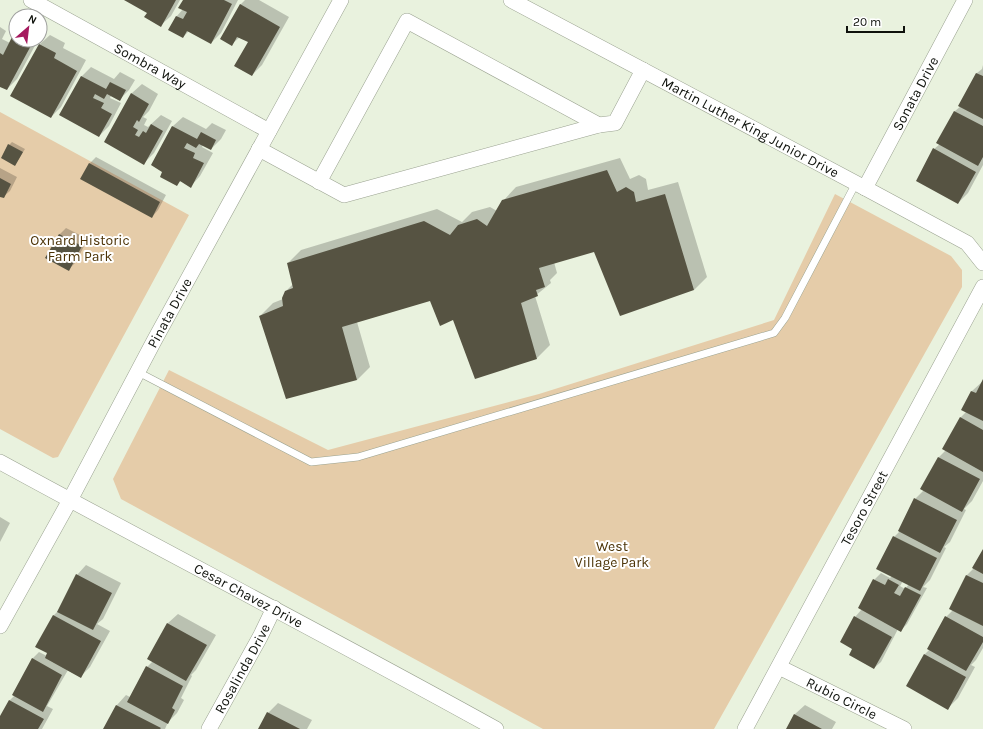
<svg xmlns="http://www.w3.org/2000/svg" width="983" height="729" font-family="Karla,sans-serif">
<rect width="100%" height="100%" fill="#e9f2de"/>
<!-- green -->
<path fill="#e5cca9" d="M0,112l189,103 -131,242 -5,1 -53,-29z
M835,194l116,62 11,14v17l-248,442h-171l-422,-230 -8,-20 56,-109 159,80 211,-56 235,-74z"/>
<!-- shadow -->
<path fill="#0003" fill-rule="evenodd" d="M126,0h54l-9,16 -10,9 -13,-13z
M184,0h54l-17,33 -10,10 -22,-12 -6,6 -14,-7 8,-14 6,-7z
M245,0h14l30,17 -27,48 -10,10 -3,-33 -9,-5 -8,7 8,-39z
M0,27l6,4 -4,8 8,4 6,-11v8h22l-21,39 -10,10 -7,-3z
M40,29l3,1 -3,6z
M50,35l15,8 -2,5 23,12 -25,47 -10,10 -11,-73z
M983,65v100l-15,28 -10,10 -24,-54 6,-5 -2,-1 17,-32 6,-5 16,-33 5,-4z
M91,67l23,12 6,-7 15,8 -6,10 -10,10 -8,-4 -1,2 11,5 -12,23 -10,10 -18,-59z
M142,84l16,10 -9,17 -6,6 4,2 -3,6 4,2 13,-12 11,6 -18,32 -10,10 -39,-21 27,-49z
M183,117l23,12 6,-6 14,7 -5,9 -10,10 -8,-4 -1,2 11,6 -13,23 -9,10 -10,-5 -4,3 -13,-12 -12,-7 21,-39z
M12,142l13,7 -10,16 -6,-20z
M96,157l70,38 -8,15 -6,7 -63,-53z
M620,158l10,21 9,-4 7,4 2,11 30,-8 29,95 -13,13 -99,-40 -41,12 3,11 -7,7 1,3 -16,13 15,49 -13,13 -84,-39 -22,-19 -74,22 13,45 -13,13 -97,-64 13,-13 10,-4 3,-8 7,-7 -5,-21 13,-13 136,-41 25,13 10,-10 18,-5 7,4 6,-10 13,-14z
M0,168l17,9 -7,14 -7,6 -3,-2z
M66,228l22,11 -13,24 -7,7 -21,-12 13,-24z
M983,381v100l-11,20 -8,8 2,1 -16,32 -6,5 2,1 -16,32 -7,7 4,1 -20,36 -6,6 -3,-1 -17,33 -7,6 -20,-20 1,-31 7,-8 12,-29 7,-7 9,5 2,-2 2,-39 6,-6 15,-32 9,-9 -3,-1 18,-32 7,-7 -3,-1 18,-32 6,-6 5,-20zM903,581l6,3 -4,5 -5,-3z
M0,517l10,6 -10,19z
M983,551v97l-7,12 -5,5 4,2 -17,31 -10,10 -41,-22 18,-32 5,-5 16,-32 7,-7 -3,-2 17,-33 7,-7z
M86,565l35,18 -18,36 -6,5 13,7 -20,36 -10,10 -12,-7 -21,36 6,3 -11,20h-42v-11l9,-17 6,-6 17,-36 7,-7 8,4 6,-40 5,-5 19,-36z
M178,614l38,21 -20,35 -5,5 1,1 -11,22 3,2 -7,13 -9,9 -3,7h-61l13,-24 9,-10 4,2 17,-30 6,-6 -5,-2 20,-36z
M278,703l34,17 -5,9h-48l9,-16z
M805,705l31,17 -4,7h-45l8,-15z"/>
<!-- building -->
<path fill="#565342" d="M124,0h52l-15,27 -17,-10 3,-4z
M183,0h41l8,4 -21,40 -24,-13 -4,7 -15,-8 8,-14 7,3 4,-7 -9,-4z
M240,4l40,23 -28,49 -18,-10 14,-24 -11,-5 -5,9 -12,-7z
M15,31l1,1v8h18l-27,50 -7,-3v-34l3,2z
M39,44l17,9 -2,5 23,13 -26,47 -41,-22z
M976,73l7,3v43l-25,-13z
M81,76l25,13 4,-7 16,8 -6,11 -13,-7 -3,5 -9,-5 -2,4 11,5 -3,5 11,6 -13,23 -40,-22z
M131,93l18,11 -10,18 -2,-2 -4,7 5,3 -3,5 4,2 4,-6 3,2 5,-9 12,7 -19,34 -40,-23z
M954,111l29,15v31l-5,9 -42,-23z
M172,126l25,13 4,-7 15,8 -5,10 -12,-6 -3,4 -9,-5 -3,5 11,5 -2,5 11,5 -13,25 -11,-7 -3,5 -17,-9 2,-5 -11,-7z
M8,144l15,8 -8,14 -14,-8z
M933,148l43,24 -18,32 -42,-23z
M89,163l71,39 -8,16 -72,-39z
M607,170l10,22 9,-5 8,5 2,10 29,-8 29,96 -74,26 -26,-64 -55,16 6,19 -9,3 2,6 -17,7 16,56 -62,20 -22,-59 -13,6 -10,-25 -88,26 15,53 -71,19 -27,-83 24,-10 -1,-8 3,-7 8,-3 -6,-25 137,-42 26,14 8,-10 19,-6 10,7 15,-26z
M0,178l11,6 -7,14 -4,-1z
M59,234l23,12 -13,25 -24,-13z
M983,379v42l-22,-11 10,-19 5,2z
M960,417l23,13v42l-41,-23z
M938,457l42,22 -18,33 -42,-23z
M914,498l43,22 -17,33 -42,-22z
M893,536l44,22 -17,33 -44,-22z
M983,549v25l-11,-6z
M76,574l36,19 -19,37 -36,-18z
M966,575l17,8v43l-34,-17z
M873,579l12,6 3,-6 11,6 -5,8 6,3 5,-9 16,8 -20,37 -43,-24z
M53,615l48,26 -20,37 -36,-20 2,-5 -12,-6z
M854,616l38,21 -18,32 -25,-14 3,-6 -12,-7z
M945,616l38,21v5l-17,29 -39,-22z
M167,623l40,22 -21,36 -39,-22z
M924,654l42,23 -18,33 -42,-24z
M32,658l30,17 -19,37 -31,-17z
M146,666l37,20 -11,22 3,2 -7,14 -41,-22z
M9,700l35,19 -6,10h-38v-13z
M116,705l45,23 -1,1h-57z
M267,712l33,17h-42z
M794,714l28,15h-36z"/>
<g fill="none" stroke-linecap="round" stroke-linejoin="round">
<defs>
<path id="service" d="M138,372l173,90 47,-5 416,-124 11,-15 71,-135"/>
<g id="minor">
<path id="s1" d="M31,0l238,131"/>
<path id="s2" d="M511,0l354,188 102,55 16,20"/>
<path d="M259,149l85,46 255,-70 16,-2 28,-53"/>
<path d="M319,182l88,-161 192,104"/>
<path id="s3" d="M865,188l100,-188"/>
<path id="s4" d="M0,462c165,90 332,176 496,267"/>
<path id="s5" d="M0,626l70,-126 84,-159 187,-341"/>
<path id="s6" d="M779,667l125,62"/>
<path id="s7" d="M209,729l51,-92 14,-29"/>
<path id="s8" d="M745,729l238,-442"/>
</g>
</defs>
<!-- service casing -->
<use href="#service" stroke="#9aa290" stroke-width="8"/>
<!-- minor casing -->
<use href="#minor" stroke="#9aa290" stroke-width="16"/>
<!-- service -->
<use href="#service" stroke="#fff" stroke-width="7"/>
<!-- minor -->
<use href="#minor" stroke="#fff" stroke-width="15"/>
</g>
<g text-anchor="middle" dominant-baseline="central" stroke-width="4" stroke-linejoin="round" paint-order="stroke">
<!-- street labels -->
<g font-size="14" fill="#0f120c" stroke="#fff">
<text stroke="none"><textPath href="#s1" startOffset="136">Sombra Way</textPath></text>
<text stroke="none"><textPath href="#s3" startOffset="107">Sonata Drive</textPath></text>
<text stroke="none"><textPath href="#s2" startOffset="271">Martin Luther King Junior Drive</textPath></text>
<text stroke="none"><textPath href="#s5" startOffset="356">Pinata Drive</textPath></text>
<text stroke="none"><textPath href="#s8" startOffset="251">Tesoro Street</textPath></text>
<text stroke="none"><textPath href="#s4" startOffset="282">Cesar Chavez Drive</textPath></text>
<text stroke="none"><textPath href="#s7" startOffset="69">Rosalinda Drive</textPath></text>
<text stroke="none"><textPath href="#s6" startOffset="70">Rubio Circle</textPath></text>
</g>
<!-- park labels -->
<g font-size="14" fill="#4c3306" stroke="#fff">
<text x="80" y="240">Oxnard Historic<tspan x="80" dy="16">Farm Park</tspan></text>
<text x="612" y="546">West<tspan x="612" dy="16">Village Park</tspan></text>
</g>
</g>
<!-- north arrow -->
<g transform="translate(28 28) rotate(28)"><circle r="19" fill="#ffffff" stroke="#9fa09e"/>
<path d="M0-3L7 15L0 10L-7 15Z" fill="#a61a5f"/>
<text y="-6" font-size="11" font-weight="bold" text-anchor="middle" fill="#0f120c">N</text>
</g>
<!-- scale -->
<path d="M847 26v6h57v-6" fill="none" stroke="#0f120c" stroke-width="2"/>
<text x="853" y="26" font-size="12" fill="#0f120c" stroke="#ffffff" stroke-width="3" paint-order="stroke">20 m</text>
</svg>
